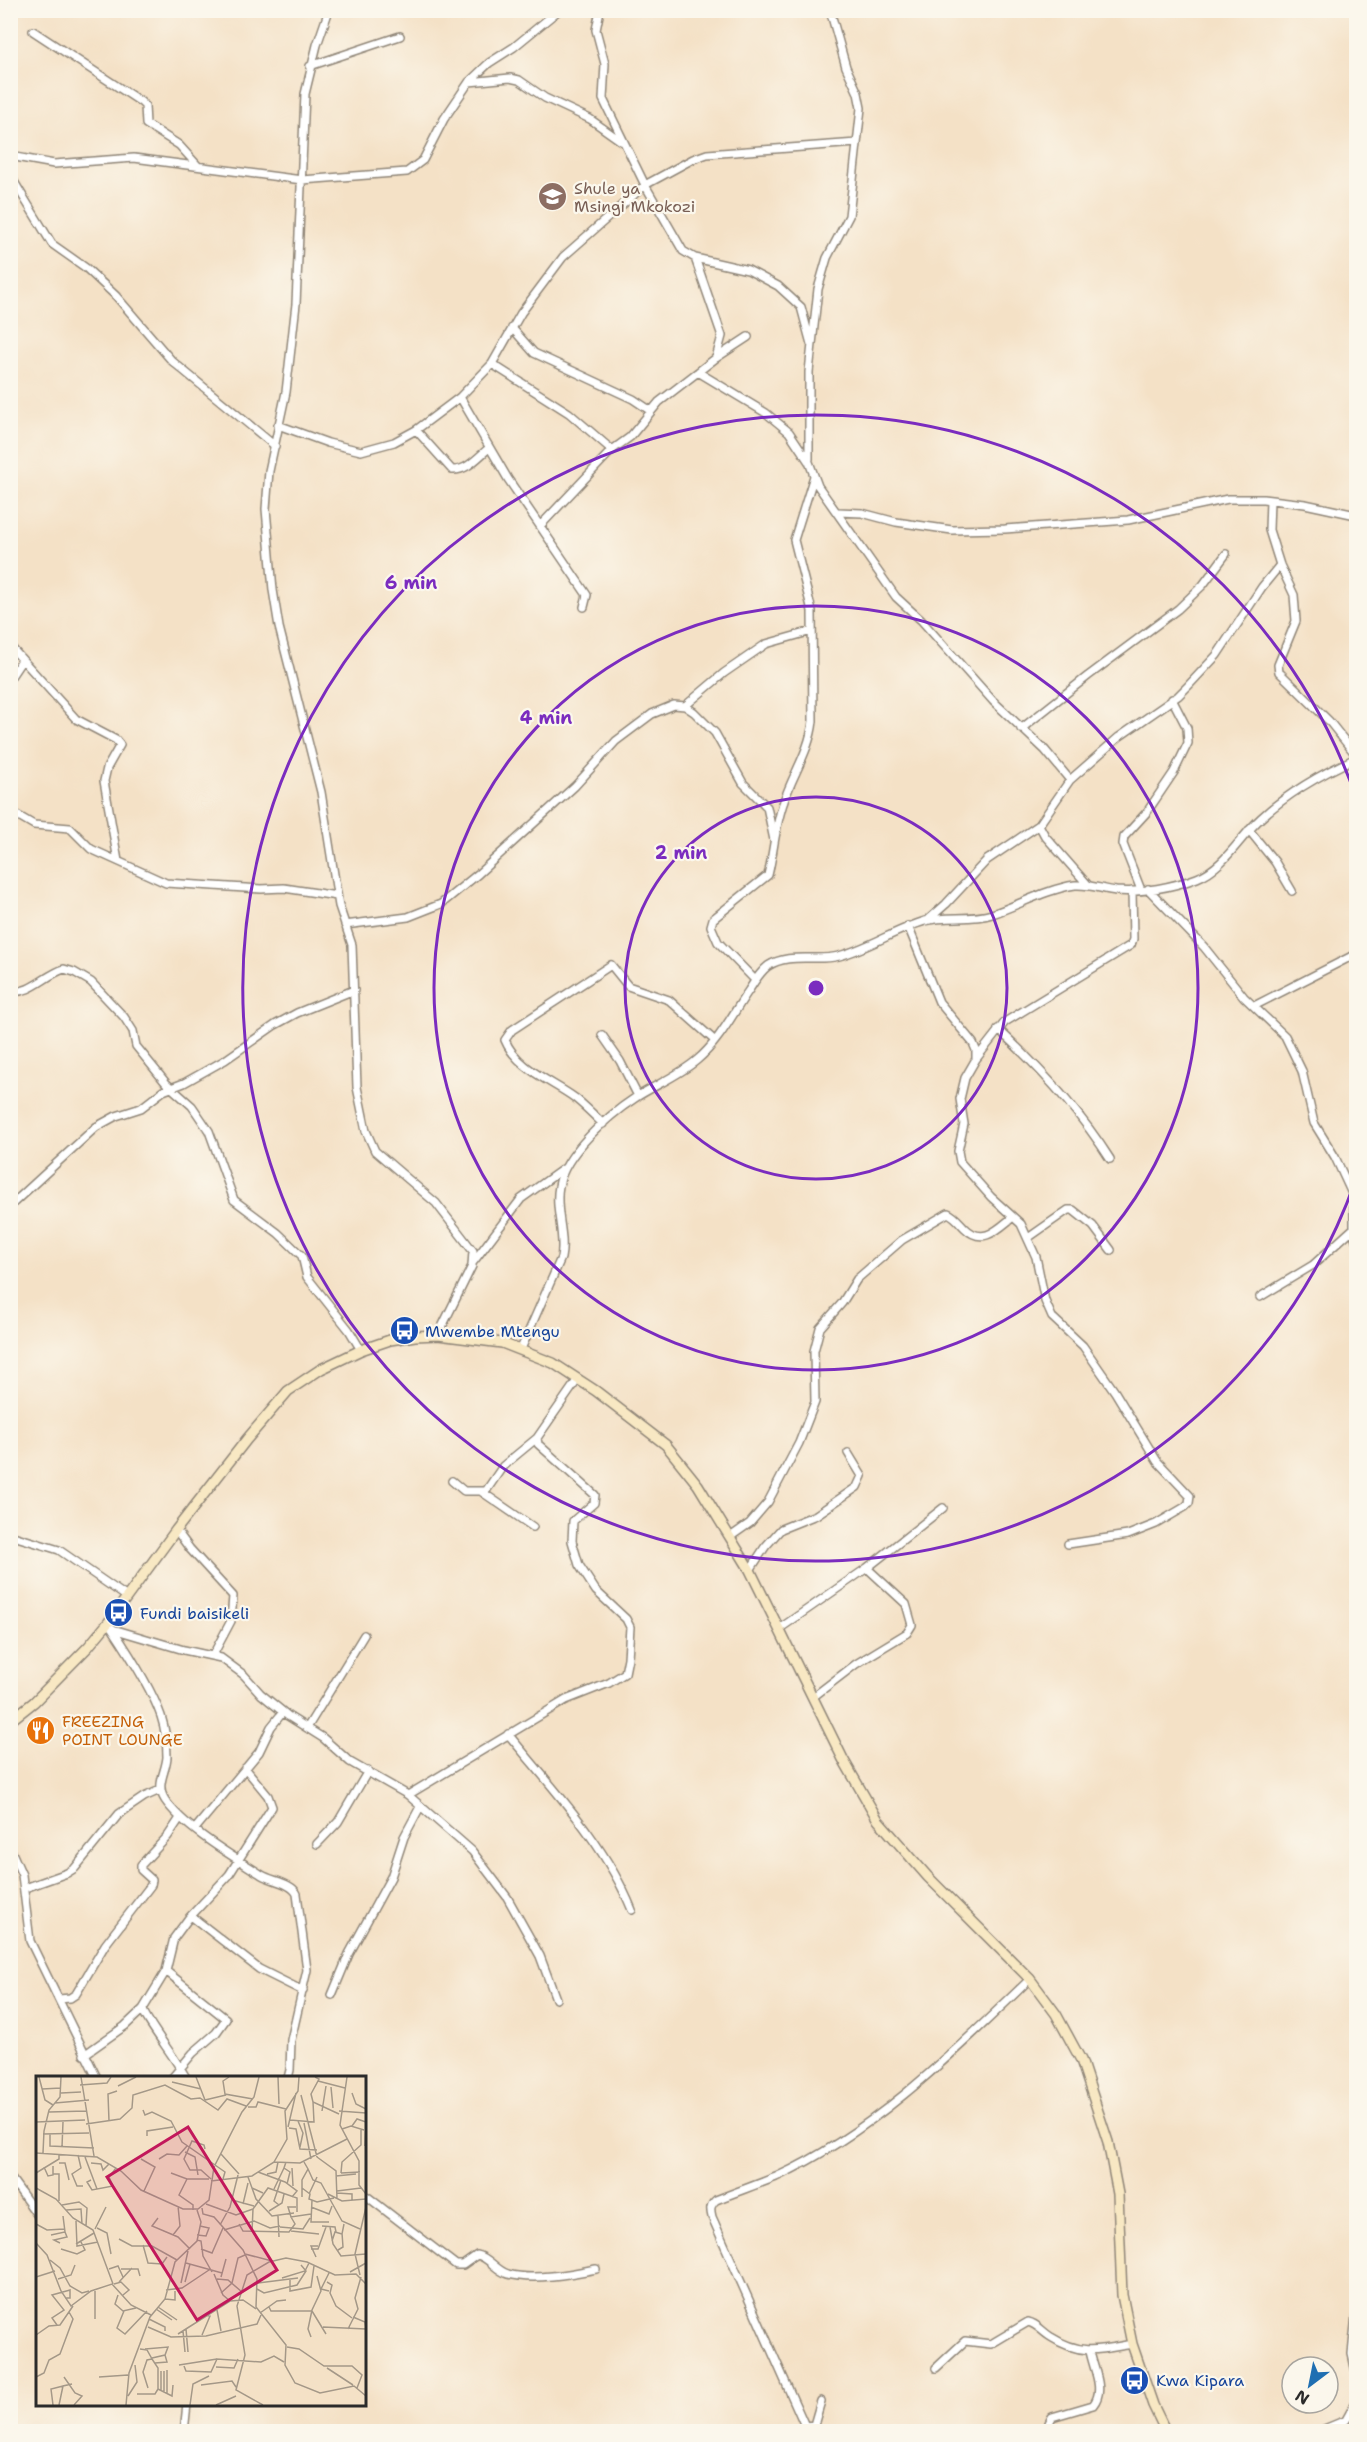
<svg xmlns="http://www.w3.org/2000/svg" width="1367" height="2442" font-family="'Shantell Sans',sans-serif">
<rect width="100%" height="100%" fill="#fbf7ec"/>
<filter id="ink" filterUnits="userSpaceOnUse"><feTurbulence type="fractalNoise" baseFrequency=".0167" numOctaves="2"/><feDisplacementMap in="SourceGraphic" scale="12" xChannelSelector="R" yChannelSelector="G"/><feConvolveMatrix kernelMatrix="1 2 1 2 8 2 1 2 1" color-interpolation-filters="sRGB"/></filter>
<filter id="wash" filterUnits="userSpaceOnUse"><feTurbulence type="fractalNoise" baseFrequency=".008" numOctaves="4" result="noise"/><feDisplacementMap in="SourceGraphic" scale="24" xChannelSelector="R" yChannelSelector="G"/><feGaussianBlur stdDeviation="1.35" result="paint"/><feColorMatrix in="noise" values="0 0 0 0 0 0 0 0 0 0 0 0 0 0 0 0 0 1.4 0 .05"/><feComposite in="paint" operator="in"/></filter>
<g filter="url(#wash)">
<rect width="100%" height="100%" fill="#f4e1c6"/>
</g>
<g filter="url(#ink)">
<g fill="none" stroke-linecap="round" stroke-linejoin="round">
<defs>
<path id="street" d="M329,10l-12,35 -12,49 -9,210 -10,88 -17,79 -3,38 7,81 6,37 42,165 18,114 13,39 5,142 9,44 9,20 61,52 37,48 -1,15 -34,69
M600,10l-4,20 9,34 -2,35 42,86 38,66 12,7 53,12 30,16 23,21 10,37
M33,31l108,71 4,4 1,18 33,21 19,21
M310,66l90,-30
M469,82l41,-4 9,2 26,18 45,21 31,22
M10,156l44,8 80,-6 168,22 105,-8 16,-12 21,-41 25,-37 20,-19 25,-16 45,-37
M10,175l42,69 34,24 30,28 56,65 103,85
M695,258l27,78 -6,22
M512,328l22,25 99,46 18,12
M492,364l77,49 43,37
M698,372l68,41 23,19 20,30 9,24 78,111 25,23 72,81 52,49 25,30
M460,397l48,82 79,116 -3,12
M278,425l50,18 33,8 33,-9 22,-12 44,-33 32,-33 29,-51 42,-56 82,-72 48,-26 14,-5 150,-11
M416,430l36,40c15,1 26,-13 37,-22
M809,459v-87l9,-83 9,-31 22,-42 12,-108 -3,-15 -12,-26 -16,-57
M1270,500l-1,30 11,35 14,30 2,26 -18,44 1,7 50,49 27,34
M838,512l24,1 34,9 56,8 53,-1 123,-9 100,-21h35l42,5 51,11
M540,526l72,-76 18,-13 29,-35 57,-44 32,-21
M10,646l66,73 40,21 4,5 -13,23 -3,13 14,80
M10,678l12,-18
M685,706l39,-33 42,-29 46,-13
M1021,729l67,-53 90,-67 25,-24 23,-31
M10,811l24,14 36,3 21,21 75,34 95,6 23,-1 53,8
M1039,825l6,11 43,49
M1249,830l26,32 17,29
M1148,889l56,58 40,50 41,39 17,35 12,52 21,34 19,41v34l2,8
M1141,890l-18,-46 1,-7 23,-25 27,-40 14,-29 -1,-15 -15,-29
M929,919l17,-15 41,-44 52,-35 31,-45 49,-43 59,-41 10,-10 29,-31 45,-68 18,-22
M345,925l63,-8 33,-13 37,-30 97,-88 41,-45 36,-27 22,-9 11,1 9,6 21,21 28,50 24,24 7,33
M908,926l31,76 34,41 3,7v9l-11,19 -5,21 4,25 -6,27 2,11 31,35 30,27 15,33 9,44 7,16 31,29 32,46 42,69 33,35 -1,7 -4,4 -29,17 -28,11 -60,9
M755,980l-37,-38 -7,-16 2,-7 55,-44c6,-24 7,-50 16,-74 9,-27 26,-51 29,-80l-1,-110 -18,-71 20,-64
M10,991c20,4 35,-16 54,-22l10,3 17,10 33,35 9,14 3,15 30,37 26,23 17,25 25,69 44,33 24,23 5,21 42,53 12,20
M1254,1006l102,-52
M998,1029c43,40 81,81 112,130
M602,1035l18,26 18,35
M976,1059l29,-37 126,-77 2,-6 -1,-48
M603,1124c-9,-9 -18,-18 -28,-26 -23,-17 -58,-29 -70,-58l7,-10 99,-65 17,21 41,14 45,40
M10,1206l86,-79 20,-11 25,-8 22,-17 21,-8 41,-23 50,-35 22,-12 57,-23
M1028,1238l40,-28h5l20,16 18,24
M474,1261l47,-62 42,-30
M1260,1297l53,-32 42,-38
M521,1349l40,-91c5,-24 -7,-48 -2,-72 5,-32 50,-71 76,-88 20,-13 43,-22 62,-38 22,-18 36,-47 52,-70 5,-8 11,-18 19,-24 21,-14 49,-4 71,-10 30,-8 56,-26 86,-35 22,-6 46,0 67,-7 27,-9 55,-25 83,-29 14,-1 27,4 41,6 26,2 57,-4 81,-13 28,-11 42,-40 64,-60 28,-26 60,-44 95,-60
M452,1481l12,10h22l17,-25 34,-28
M482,1492l51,35
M176,1530l14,19 43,47 -2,25 -18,34
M10,1535l49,15 68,47
M730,1537l20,-14 18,-21 31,-59 16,-41 -1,-51 6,-23 22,-25 15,-24 45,-39 46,-27c7,3 12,10 17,15 18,18 33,1 48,-11
M750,1570l15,-23 16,-18 35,-14 41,-28 5,-11 -14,-23
M112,1628c16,24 40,62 49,88 4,12 6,28 6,41 -1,15 -12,28 -2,43 19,28 69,57 97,75 10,6 30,8 35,19l10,76 -16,70 -1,30 -2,8
M113,1629l71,21 37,8 23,17 17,19 27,22 35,22 27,24 58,33 64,56 35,46 33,59 16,43
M779,1629l88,-61 76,-60
M813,1697l43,-33 51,-31 5,-8 -6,-21 -39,-36
M307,1728l57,-93
M508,1734c45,55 97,109 124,176
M408,1795l158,-95 43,-17 16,-10 3,-15 2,-31 -4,-8 -30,-28 -17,-26 -7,-24 1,-20 21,-18 1,-8 -57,-51 -1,-6 41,-59
M195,1829l64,-77 12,-25 12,-15
M317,1844l21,-22 30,-51
M10,1848l12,27 8,66 67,137
M25,1888l42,-15 8,-5 44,-54 25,-17 16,-7
M191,1916l68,53 44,22
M166,1971l60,48 -10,14 -23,20 -21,25
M332,1995l17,-41 42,-77 13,-40 16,-30
M59,1999l11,-1 6,-4 29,-49 46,-60 1,-5 -11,-10v-5l27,-29 12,-18
M84,2055l41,-29 18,-17
M186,2078c-7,-15 -43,-61 -43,-69l23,-38 8,-33 14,-19 41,-44 43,-68 -4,-11 -23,-28
M10,2177l28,39
M364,2194l92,71h7l14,-10c12,2 19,16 31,19 25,7 63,0 88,-5
M1356,2315l-4,39 4,18
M936,2368l29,-27 26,3 37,-22c10,2 14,10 23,15 30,19 48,13 81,7
M821,2401l-7,24 -9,1 -93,-209c-2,-8 -2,-12 4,-17 20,-8 40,-15 60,-23 98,-45 177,-124 254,-198
M184,2432l3,-28
M1050,2432l-1,-9 3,-6 41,-12c13,-16 0,-36 -3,-54
M1317,2432l29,-12 10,-18"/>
<path id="secondary" d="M10,1721l24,-19 54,-55 20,-24 68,-93 71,-91 41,-48 33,-22 40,-19 29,-10 25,-4 23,-1 64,8 51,20 43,28 70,54 32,40 52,85 93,189 35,61 50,57 102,102 26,35 25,46 27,82 10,52 4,101 10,49 21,61 13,27"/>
</defs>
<!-- street casing -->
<use href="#street" stroke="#908678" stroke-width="10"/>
<!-- secondary casing -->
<use href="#secondary" stroke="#908678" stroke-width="12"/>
<!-- street -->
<use href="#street" stroke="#fff" stroke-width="7"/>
<!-- secondary -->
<use href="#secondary" stroke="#f8e8c3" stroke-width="9"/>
</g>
</g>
<!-- distance rings -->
<g fill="none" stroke="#7b2cbf" stroke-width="3">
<circle cx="816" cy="988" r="191"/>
<circle cx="816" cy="988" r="382"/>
<path d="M1356 1179A573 573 0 1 1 1356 797"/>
</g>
<!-- icons -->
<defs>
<symbol id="school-disc" viewBox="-11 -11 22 22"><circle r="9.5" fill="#8d6e63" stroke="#fbf7ec"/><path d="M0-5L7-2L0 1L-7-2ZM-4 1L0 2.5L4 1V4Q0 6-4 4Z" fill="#fff"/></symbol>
<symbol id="bus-disc" viewBox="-11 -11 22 22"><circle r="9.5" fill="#1a4fb4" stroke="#fbf7ec"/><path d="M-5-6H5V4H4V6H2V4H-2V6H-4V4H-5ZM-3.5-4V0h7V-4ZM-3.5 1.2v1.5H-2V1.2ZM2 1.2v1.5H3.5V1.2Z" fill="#fff"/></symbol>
<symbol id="restaurant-disc" viewBox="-11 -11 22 22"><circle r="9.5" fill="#e8710a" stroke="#fbf7ec"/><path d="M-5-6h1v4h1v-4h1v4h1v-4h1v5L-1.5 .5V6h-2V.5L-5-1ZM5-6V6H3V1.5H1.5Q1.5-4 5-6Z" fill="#fff"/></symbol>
</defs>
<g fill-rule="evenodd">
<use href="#school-disc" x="536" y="180" width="33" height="33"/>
<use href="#bus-disc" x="388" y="1314" width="33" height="33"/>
<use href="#bus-disc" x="102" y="1596" width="33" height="33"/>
<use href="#restaurant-disc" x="24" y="1714" width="33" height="33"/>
<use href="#bus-disc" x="1118" y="2364" width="33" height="33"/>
</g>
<g text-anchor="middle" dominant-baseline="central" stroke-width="4.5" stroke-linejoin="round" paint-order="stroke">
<!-- education labels -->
<g font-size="16" fill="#785e54" stroke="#fbf7ec" text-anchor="start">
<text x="574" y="188">Shule ya<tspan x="574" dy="18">Msingi Mkokozi</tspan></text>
</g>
<!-- transit labels -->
<g font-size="16" fill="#164399" stroke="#fbf7ec" text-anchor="start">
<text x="425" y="1331">Mwembe Mtengu</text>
<text x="140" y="1613">Fundi baisikeli</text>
<text x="1156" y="2380">Kwa Kipara</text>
</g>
<!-- food labels -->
<g font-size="16" fill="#c56008" stroke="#fbf7ec" text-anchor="start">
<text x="62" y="1721">FREEZING<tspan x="62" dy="18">POINT LOUNGE</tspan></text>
</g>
</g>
<!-- overview -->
<g transform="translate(36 2076)">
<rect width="330" height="330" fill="#f4e1c6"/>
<path fill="none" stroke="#a49888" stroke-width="1.5" d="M3,1l6,23 8,5M45,1l13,79M160,1l9,23M193,1l-6,4 2,13 28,5M242,1l1,27M279,1l4,2 -8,15 2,8 26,12M311,1l-7,48 19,36v24l7,9M282,5l27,7M136,6l29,7M44,9l27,-2 4,-6M82,10l18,-9M295,11l2,21M6,13l19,-1M25,17l20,-1M316,17l4,11 10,5M265,19l16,62M169,24l21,-5M19,27l34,-3M212,31h8l2,-5 28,7M107,34l2,5 7,-3 19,9 11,21 43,30 -2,7M286,35l4,-25M303,35l27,2M13,36l37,-1M254,44l24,2 -1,-20M73,45l-1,-27 9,-3M262,45l5,12 -3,14M0,46l49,-2M268,47l7,36M50,48l34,-5 12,-11 1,-13 32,-10 26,14 9,-1 18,12 9,-11 19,7M316,50l5,-7 9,3M252,51l8,-34M253,52l7,1 4,20 17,1M306,53l9,-3 13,4M7,58l46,-1M14,58v12l44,2M111,60v-5l26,-4M329,70l1,-21M26,71l1,-25M169,73l-1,-4 -12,-4 -8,18 6,11h11l10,9M149,76l10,5 3,18M0,77l61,4 24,14 20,19 42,19h15l11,-9 5,-33 28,-55 12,-15 5,-20M7,77l1,-22 5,-21 11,-13 1,-20M185,78l18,20M42,79l3,13 -9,6 5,12h6M49,81l12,32M281,81l19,14 1,28M105,83l14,8 -11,24M123,83l8,-5 12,1 8,-9M238,86l13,-23 -2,-28 13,-20 1,-14M250,86l-2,6 6,4 -3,12M23,87h6l4,17M55,87l10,1 2,6 6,-6M8,91l4,9 5,-1v-9M256,92l1,18M272,93l5,11 8,3 21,38 18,8M222,96l27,10 12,9 -5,6M0,97l23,-14v-5M135,97l16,6h22M305,97l1,-11 19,-17v-15M305,97l19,-1M17,98h6v27M231,98l9,-2 2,-10M300,100l20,-2M212,101l4,11 11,5M151,103l-8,16 14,10v5M55,104l-4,2 5,8 21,-4 -4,-9 7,-9M175,105l41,-5 22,-14 26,1 47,-24M0,112l20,11 17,19 20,12 20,54M216,112l4,11 16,17 22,-3M266,112l8,6 -1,5 8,3 17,-4M238,113l10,-21M301,115l24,-3M301,117l15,1v6M273,118l8,-17M292,118l14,7 24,-2M266,121v-17l6,-11 -4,-7M196,124l22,6M276,124l-1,22h18M170,128l30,11 17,-6M207,128l5,-21M26,129l17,-3 8,6 -1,18M243,129l-5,-4 7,-21M260,131h-8l3,10 20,-3M275,131l18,7 3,-8M166,132l1,6 11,3 29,33 14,29 -1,28 30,38 -1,20 10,18 25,10 34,-7 12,10M30,134l15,-1 1,15M233,135l13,-8 2,-9M242,140l1,21M122,142l-6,8 26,11 12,12M40,145l1,25 21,-4M0,148l11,6 17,-1M203,148l4,7 46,1 6,-8 -4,-7M184,149l10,-18 8,-32M286,150l13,1 1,5M244,151l23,2 7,-11M294,151l3,17 8,12 25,-2M61,152l10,5 4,21M59,153l11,-22M188,154l30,-9 16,7 10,-2M255,155l28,3M216,156l1,-23 15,-21 29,10v14M15,159l14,-3 -2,-16M137,159l7,-9 -2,-20M161,159l9,1 3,-8 -9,-2M83,163l13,7h20l25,14M161,164l4,1 2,15 9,16M296,165l3,-9 7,2 2,-10M0,167l11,12 14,36 10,15 20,-15 21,-7 19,21 20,10M24,167l-6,-3 13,-3 -2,-5M40,168l18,-11M107,169l5,18 14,1 5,-7M25,173l16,5 8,-4 -4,-8M165,173l11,4 11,-25M275,173h7l8,-22M302,174l5,-3 -1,-14M209,178l27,7M280,181l-5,-11h7M14,184l10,8 10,18 12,7 7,-2M150,187l36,10M73,193l9,-3 5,11M85,193h17l2,7M314,196l16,-9M293,197l-8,16 8,2M178,198l9,21 7,6M324,199l-5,-21 11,-47M0,201l19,-6M185,201l5,-18M246,202l23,-7 4,-8M22,203l13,-4 4,-10M181,203l11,1 14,12M254,203v12l21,-4 3,-21M83,206l13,-14M149,206l5,-18M291,206l5,3 -2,8 6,13 16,12M145,207l7,-32M222,207l40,-5M78,208l7,-2 8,8 -6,5M221,213l7,4 33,-8 9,-14 -5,-6M130,214l16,-2 27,-18M185,217l11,-10 6,-25 7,-3M82,219l-3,9 8,7 13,-3M129,223l10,1v-9M122,231l19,13M233,231l2,4h41M120,233l16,11M181,234l4,21M88,235l-7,17 8,6 22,-23M276,235l14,23M224,237l17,-12 9,-1M317,241l12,5 1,6M59,243v-28M113,243l16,8v4M21,249l-5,-7 12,-8 -12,-15 18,-5v8h-5M112,251l23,10 35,-1 51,-12 4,-9M287,251l43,2M150,253l2,23M312,253l10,-20 -3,-11 6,-21M147,255l2,21M142,258l52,-33 13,-1 13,9M0,259l13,-9 11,-1 13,-19M166,259l8,-19 -5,-1M275,261l-3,-8 4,-19 9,-19 -4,-15M251,271l12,2 25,17h28l10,9 -5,13M104,273l7,1 5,9 -5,1 -4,12 5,16M109,273l23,-2 -3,8 -13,3M116,283l6,9v21M119,287l12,-1 -2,-7M143,289l38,-6M148,290l2,5 25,1 6,-13 44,3 13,-6 10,6M180,291l18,1 4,-9M291,292l26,17M125,295v19M0,301l8,-4 5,-13 11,-6 13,-35 -4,-7M28,301l11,16 7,3 -8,9M63,301l29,-2M165,309l31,-4 4,6M122,313l14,7 1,-11M128,316v-21M101,318h18l3,-5M131,318v-24M92,320l9,-14 -2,-17M17,329l-2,-16 12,-3M23,329l4,-19 9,-2M90,329l3,-32 21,-56 15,-18 10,-37 22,-21 4,-19 -4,-12M154,329l3,-21 16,-8M180,329l20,-9M227,329l-27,-15 9,-35 -8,-49 10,-31 22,-13 17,-4 21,4 28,13 21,-1 10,10"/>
<path fill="#c2185b" fill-opacity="0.15" stroke="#c2185b" stroke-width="3" d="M152,51l89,143 -80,50 -90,-143z"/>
<rect width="330" height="330" fill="none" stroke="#2b2b2b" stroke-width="3"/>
</g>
<circle cx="816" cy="988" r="9" fill="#7b2cbf" stroke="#fbf7ec" stroke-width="3"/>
<g font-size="18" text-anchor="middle" font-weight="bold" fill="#7b2cbf" stroke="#fbf7ec" stroke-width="4.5" stroke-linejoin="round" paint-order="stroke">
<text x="411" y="589">6 min</text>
<text x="546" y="724">4 min</text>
<text x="681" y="859">2 min</text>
</g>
<!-- margin -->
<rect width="1367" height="2442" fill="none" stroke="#fbf7ec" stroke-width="36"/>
<!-- north arrow -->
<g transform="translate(1310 2385) rotate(212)"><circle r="28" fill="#fbf7ec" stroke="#a8a59f" stroke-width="1.5"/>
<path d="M0-4.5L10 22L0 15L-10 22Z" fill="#1f6fb2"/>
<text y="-9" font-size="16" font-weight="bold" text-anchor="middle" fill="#2b2b2b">N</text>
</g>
</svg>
